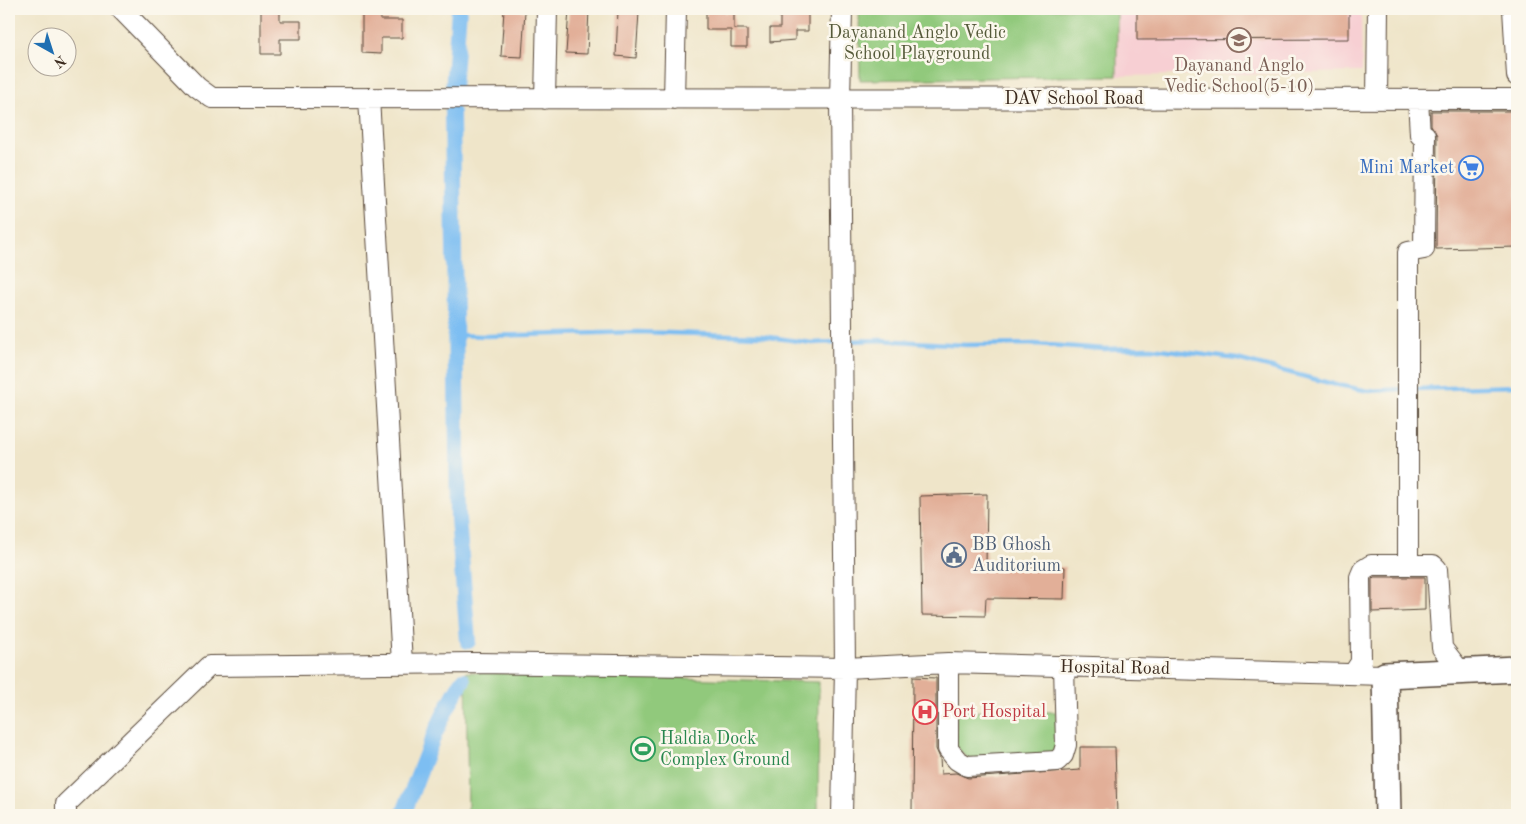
<svg xmlns="http://www.w3.org/2000/svg" width="1526" height="824" font-family="'Old Standard TT',serif">
<rect width="100%" height="100%" fill="#fbf7ec"/>
<filter id="ink" filterUnits="userSpaceOnUse"><feTurbulence type="fractalNoise" baseFrequency=".02" numOctaves="2"/><feDisplacementMap in="SourceGraphic" scale="10" xChannelSelector="R" yChannelSelector="G"/><feConvolveMatrix kernelMatrix="1 2 1 2 8 2 1 2 1" color-interpolation-filters="sRGB"/></filter>
<filter id="wash" filterUnits="userSpaceOnUse"><feTurbulence type="fractalNoise" baseFrequency=".0096" numOctaves="4" result="noise"/><feDisplacementMap in="SourceGraphic" scale="20" xChannelSelector="R" yChannelSelector="G"/><feGaussianBlur stdDeviation="1.12" result="paint"/><feColorMatrix in="noise" values="0 0 0 0 0 0 0 0 0 0 0 0 0 0 0 0 0 1.4 0 .05"/><feComposite in="paint" operator="in"/></filter>
<g filter="url(#wash)">
<rect width="100%" height="100%" fill="#efe5c9"/>
<!-- built -->
<path fill="#f7cfd3" d="M1117,9h244l1,63 -245,4z"/>
<!-- green -->
<path fill="#91c97c" stroke="#667a4d" d="M859,9h258v67l-257,4z
M466,672l353,10 -1,133h-350z
M956,711l100,1c0,12 5,32 -4,42l-82,6 -14,-13z"/>
<g fill="none" stroke-linecap="round" stroke-linejoin="round">
<!-- stream -->
<path stroke="#7dbef2" stroke-width="4.5" d="M455,335l31,1 152,-4 124,4 50,7 24,-1
M846,341l34,-1 85,5 70,-1 69,5 48,-1 85,11 96,25 36,7 34,-2
M1414,389l103,-3"/>
<!-- canal -->
<path stroke="#7dbef2" stroke-width="16" d="M453,90l6,-81
M452,113l6,406 10,122
M403,815c18,-47 33,-92 60,-135"/>
</g>
<g id="blocks">
<!-- building -->
<path fill="#e2af98" d="M261,9h19v12h21v18h-21v15h-19z
M362,9h18v11h22v18h-21v16l-19,-1z
M569,9h20l-2,45 -21,-1z
M1137,9h212v30l-212,1z
M504,10l21,1 -3,46 -21,-1z
M618,10l21,2 -3,46 -20,-2z
M725,10v3h9v16h13v18h-16v-17h-25v-19z
M788,10h20v21h-13v9l-25,2v-14h10v-16h8z
M1431,111h86v136l-81,2 1,-114 -6,-10z
M987,494l-1,73h79l-1,32 -78,-1 -1,18 -63,-1 -2,-119z
M1374,577h51v33l-53,2v-33z
M913,677l23,1v71l4,9 1,16 15,-1 12,5 112,-8v-23h35l2,68h-205z"/>
</g>
</g>
<g filter="url(#ink)">
<use href="#blocks" fill-opacity="0" stroke="#564638" stroke-width="1"/>
<g fill="none" stroke-linecap="round" stroke-linejoin="round">
<defs>
<path id="minor" d="M121,9l76,78 15,11 1305,1
M1513,9l4,67
M369,98l33,565
M545,99l2,-90
M674,99l2,-90
M1377,99l1,-90
M1408,565v-313l16,-3 1,-114h-5l-2,-36
M948,663v86l9,11 10,6 90,-5 6,-6 3,-10 -2,-79
M1353,674l8,-12 -1,-85 3,-7 8,-5h62l4,4 5,79 18,23
M66,815v-11l143,-138 265,-3 371,5 103,-5 437,12
M842,815l3,-147 -5,-569 2,-90"/>
<path id="major" d="M1388,815l-3,-140 132,-6"/>
</defs>
<!-- minor casing -->
<use href="#minor" stroke="#564638" stroke-width="22"/>
<!-- major casing -->
<use href="#major" stroke="#564638" stroke-width="28"/>
<!-- minor -->
<use href="#minor" stroke="#fff" stroke-width="20"/>
<!-- major -->
<use href="#major" stroke="#fff" stroke-width="25"/>
</g>
</g>
<!-- icons -->
<defs>
<symbol id="school-ring" viewBox="-11 -11 22 22"><circle r="9.5" fill="#fbf7ec" stroke="#8d6e63" stroke-width="1.5"/><path d="M0-5L7-2L0 1L-7-2ZM-4 1L0 2.5L4 1V4Q0 6-4 4Z" fill="#8d6e63"/></symbol>
<symbol id="supermarket-ring" viewBox="-11 -11 22 22"><circle r="9.5" fill="#fbf7ec" stroke="#3f7fe0" stroke-width="1.5"/><path d="M-6-5.5h2.5l.6 2H6L4.5 2H-2.5L-4.4-4H-6ZM-1.5 3.2a1.3 1.3 0 1 0 .1 0ZM3 3.2a1.3 1.3 0 1 0 .1 0Z" fill="#3f7fe0"/></symbol>
<symbol id="civic-ring" viewBox="-11 -11 22 22"><circle r="9.5" fill="#fbf7ec" stroke="#5c6f8a" stroke-width="1.5"/><path d="M-.6-6.5H3V-4.5H.6V-3L4-1V1h2V6H-6V1h2V-1L-.6-3ZM-1.2 2.5V6h2.4V2.5Z" fill="#5c6f8a"/></symbol>
<symbol id="hospital-ring" viewBox="-11 -11 22 22"><circle r="9.5" fill="#fbf7ec" stroke="#e0444e" stroke-width="1.5"/><path d="M-5-5h3v3.5h4V-5h3V5h-3V1.5h-4V5h-3Z" fill="#e0444e"/></symbol>
<symbol id="stadium-ring" viewBox="-11 -11 22 22"><circle r="9.5" fill="#fbf7ec" stroke="#2e9e5b" stroke-width="1.5"/><path d="M0-5a6.5 5 0 1 0 0 10a6.5 5 0 1 0 0-10ZM-3.5-1.8h7v3.6h-7Z" fill="#2e9e5b"/></symbol>
</defs>
<g fill-rule="evenodd">
<use href="#school-ring" x="1225" y="26" width="28" height="28"/>
<use href="#supermarket-ring" x="1457" y="154" width="28" height="28"/>
<use href="#civic-ring" x="940" y="541" width="28" height="28"/>
<use href="#hospital-ring" x="911" y="698" width="28" height="28"/>
<use href="#stadium-ring" x="629" y="735" width="28" height="28"/>
</g>
<g text-anchor="middle" dominant-baseline="central" stroke-width="5" stroke-linejoin="round" paint-order="stroke">
<!-- park labels -->
<g font-size="18" fill="#555a3a" stroke="#fbf7ec">
<text x="917" y="33">Dayanand Anglo Vedic<tspan x="917" dy="21">School Playground</tspan></text>
</g>
<!-- education labels -->
<g font-size="18" fill="#785e54" stroke="#fbf7ec">
<text x="1239" y="66">Dayanand Anglo<tspan x="1239" dy="21">Vedic School(5-10)</tspan></text>
</g>
<!-- street labels -->
<g font-size="18" fill="#3b2a1e" stroke="#fbf7ec">
<text x="1074" y="99">DAV School Road</text>
<text transform="translate(1115 668) rotate(1)">Hospital Road</text>
</g>
<!-- shop labels -->
<g font-size="18" fill="#366cbe" stroke="#fbf7ec" text-anchor="end">
<text x="1454" y="168">Mini Market</text>
</g>
<!-- service labels -->
<g font-size="18" fill="#4e5e75" stroke="#fbf7ec" text-anchor="start">
<text x="972" y="545">BB Ghosh<tspan x="972" dy="21">Auditorium</tspan></text>
</g>
<!-- health labels -->
<g font-size="18" fill="#be3a42" stroke="#fbf7ec" text-anchor="start">
<text x="942" y="712">Port Hospital</text>
</g>
<!-- leisure labels -->
<g font-size="18" fill="#27864d" stroke="#fbf7ec" text-anchor="start">
<text x="660" y="739">Haldia Dock<tspan x="660" dy="21">Complex Ground</tspan></text>
</g>
</g>
<!-- margin -->
<rect width="1526" height="824" fill="none" stroke="#fbf7ec" stroke-width="30"/>
<!-- north arrow -->
<g transform="translate(52 52) rotate(141)"><circle r="24" fill="#fbf7ec" stroke="#aea59a"/>
<path d="M0-4L9 19L0 12L-9 19Z" fill="#1f6fb2"/>
<text y="-8" font-size="14" font-weight="bold" text-anchor="middle" fill="#3b2a1e">N</text>
</g>
</svg>
